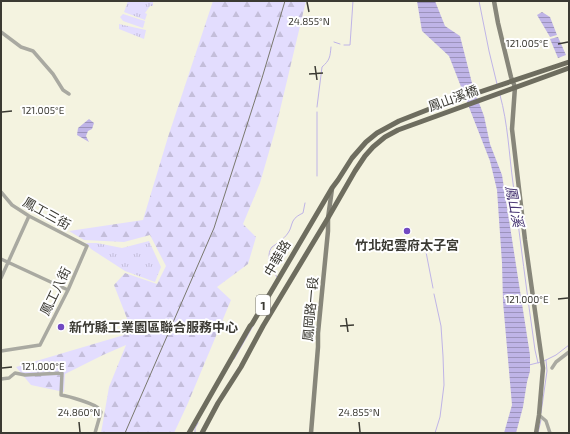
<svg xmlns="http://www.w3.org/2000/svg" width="570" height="434" font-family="'Exo 2','Noto Sans TC',sans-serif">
<defs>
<pattern id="grass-tufts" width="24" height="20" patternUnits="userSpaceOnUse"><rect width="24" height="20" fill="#e3ddfe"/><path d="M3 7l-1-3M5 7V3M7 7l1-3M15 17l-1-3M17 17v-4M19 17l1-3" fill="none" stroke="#c4beda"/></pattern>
<pattern id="forest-firs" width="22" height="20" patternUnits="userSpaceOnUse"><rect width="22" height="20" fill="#e3ddfe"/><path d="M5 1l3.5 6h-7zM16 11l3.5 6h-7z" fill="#c4beda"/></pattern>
<pattern id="water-rules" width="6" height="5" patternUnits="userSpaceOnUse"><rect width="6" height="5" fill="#bfb4e7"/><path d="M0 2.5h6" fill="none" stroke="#9c93bc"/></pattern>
</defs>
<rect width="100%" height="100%" fill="#f4f3e0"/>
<!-- grass -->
<path fill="url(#grass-tufts)" d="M128,1h25v5h-3l-5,7 2,1 -2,6 -21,-8z
M123,14l22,7 -2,7 -20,-7 -3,-4z
M119,24l27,6 -2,9 -25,-10z
M149,241l12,26 -6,15 -30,-11 -34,-22 -5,-6h11l25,5z"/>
<!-- forest -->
<path fill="url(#forest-firs)" d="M213,1h93l-31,130 -15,52 -17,41 13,13 -8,27 -31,23 14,13 -43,103 -14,30h-73l8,-46 17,-42 -23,10 -38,19 -1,18 -33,-7 -15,-18 108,-32 4,-14 -14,-36 11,-12 32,11 9,-18 -16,-31 -26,7 -40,-2 -15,-9 74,-11 25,-83z"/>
<!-- water -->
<path fill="url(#water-rules)" d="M417,1h18l10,25 15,10 13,51 11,29 6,28 12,31 28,180v16l-3,11 -4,25 -7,26h-12l8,-28 -9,-103 -1,-39 -5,-73 -7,-29 -41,-105 -27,-25z
M542,12l8,5 7,18 -7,2 -13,-22z
M558,37l8,18 -8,3 -8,-19z
M89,119l5,4 -2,6 -4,2 -2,5 3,6 -12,-7 1,-7z"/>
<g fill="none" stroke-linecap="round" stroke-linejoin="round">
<!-- stream -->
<path stroke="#bfb4e7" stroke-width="1" d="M479,1l10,50 8,33
M334,42l6,2
M344,45h6l3,-44
M500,95c8,29 9,59 13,88 7,56 14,111 22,167l3,13
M317,107l5,-40c8,-7 8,-10 9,-20
M317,112v64
M426,252l7,36
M277,277c-5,-8 -12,-21 -5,-30 2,-2 5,-3 7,-5 4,-3 7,-6 9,-9 3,-4 3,-8 5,-12 2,-4 6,-6 10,-8l2,-10
M434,294l7,32 2,30 1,29 -4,32 -5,16
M234,359l19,-33
M544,361l12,-6 13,-10
M529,365l12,-3
M541,413l6,-42 -1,-11
M195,433v-5l3,-5
M538,433l3,-13"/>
<!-- street -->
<path stroke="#a9a9a1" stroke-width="3.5" d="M1,32l20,15 12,4 20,23 10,16 6,4
M1,192l11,13 17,11 58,30 -19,44 -28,55 -39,6
M1,259l67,31
M1,278l28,-62
M552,368l4,-6 13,-10
M1,379l8,-1 6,-5 10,2 37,-2 -1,22c7,1 35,9 38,14 1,1 1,2 2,3l-6,21
M539,415l7,6 4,12"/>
<!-- secondary -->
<path stroke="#87867a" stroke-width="4.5" d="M494,1l4,22 13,54 4,10 -3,42 13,111 18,128 -4,47 -3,18
M311,433l7,-86v-14l10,-102v-13l4,-29"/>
<!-- primary -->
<path stroke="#6e6d5f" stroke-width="5" d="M189,433l61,-107 2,-2 80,-136 6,-8 14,-22 14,-16 11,-9 22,-12 33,-13 137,-46
M202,433l16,-30 23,-36 22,-41 65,-108 27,-47 10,-15 8,-9 12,-10 13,-7 171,-62"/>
<!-- rail -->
<path stroke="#79786d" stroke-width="1" d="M125,433l89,-205 48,-150 23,-77"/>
</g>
<!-- ticks -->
<path fill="none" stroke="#3b3a33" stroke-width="1.5" d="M307,2l2,10M558,44l10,-2M315,66l2,14M309,74l14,-1M2,112l10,-1M558,299l10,-1M346,318l2,14M340,326l14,-1M2,368l10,-1M79,422l1,10M359,422l1,10"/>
<!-- markers -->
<g fill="#7149c2" stroke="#fff" stroke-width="1.5">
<circle cx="407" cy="231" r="4"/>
<circle cx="61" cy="327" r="4"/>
</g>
<g text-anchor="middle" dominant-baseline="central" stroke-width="4" stroke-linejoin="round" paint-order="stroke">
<!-- shield labels -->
<rect fill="#fff" stroke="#767570" stroke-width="1" x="256" y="295" width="14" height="20" rx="3"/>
<g font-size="12" font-weight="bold" fill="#3b3a33">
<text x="263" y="305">1</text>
</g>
<!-- street labels -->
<g font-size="13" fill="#3b3a33" stroke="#fff">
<text transform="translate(453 98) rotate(-20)">鳳山溪橋</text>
<text transform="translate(47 213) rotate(29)">鳳工三街</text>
<text transform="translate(277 258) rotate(-60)">中華路</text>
<text transform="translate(55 291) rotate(-64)">鳳工八街</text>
<text transform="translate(310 309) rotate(-85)">鳳岡路一段</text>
</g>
<!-- poi labels -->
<g font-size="13" font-weight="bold" fill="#3b3a33" stroke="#fff">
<text x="407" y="245">竹北妃雲府太子宮</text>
<text x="69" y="327" text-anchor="start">新竹縣工業園區聯合服務中心</text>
</g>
<!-- water labels -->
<g font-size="14" font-style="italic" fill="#483673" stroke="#fff">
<text transform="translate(515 206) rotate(79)">鳳山溪</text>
</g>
</g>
<g font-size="10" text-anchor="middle" fill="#3b3a33" stroke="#fff" stroke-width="4" stroke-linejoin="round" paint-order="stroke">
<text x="309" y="25">24.855°N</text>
<text x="527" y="47">121.005°E</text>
<text x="43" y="114">121.005°E</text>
<text x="527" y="303">121.000°E</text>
<text x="43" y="370">121.000°E</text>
<text x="79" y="416">24.860°N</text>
<text x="359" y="416">24.855°N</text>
</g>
<!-- border -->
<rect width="570" height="434" fill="none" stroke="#3b3a33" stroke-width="4"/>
</svg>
